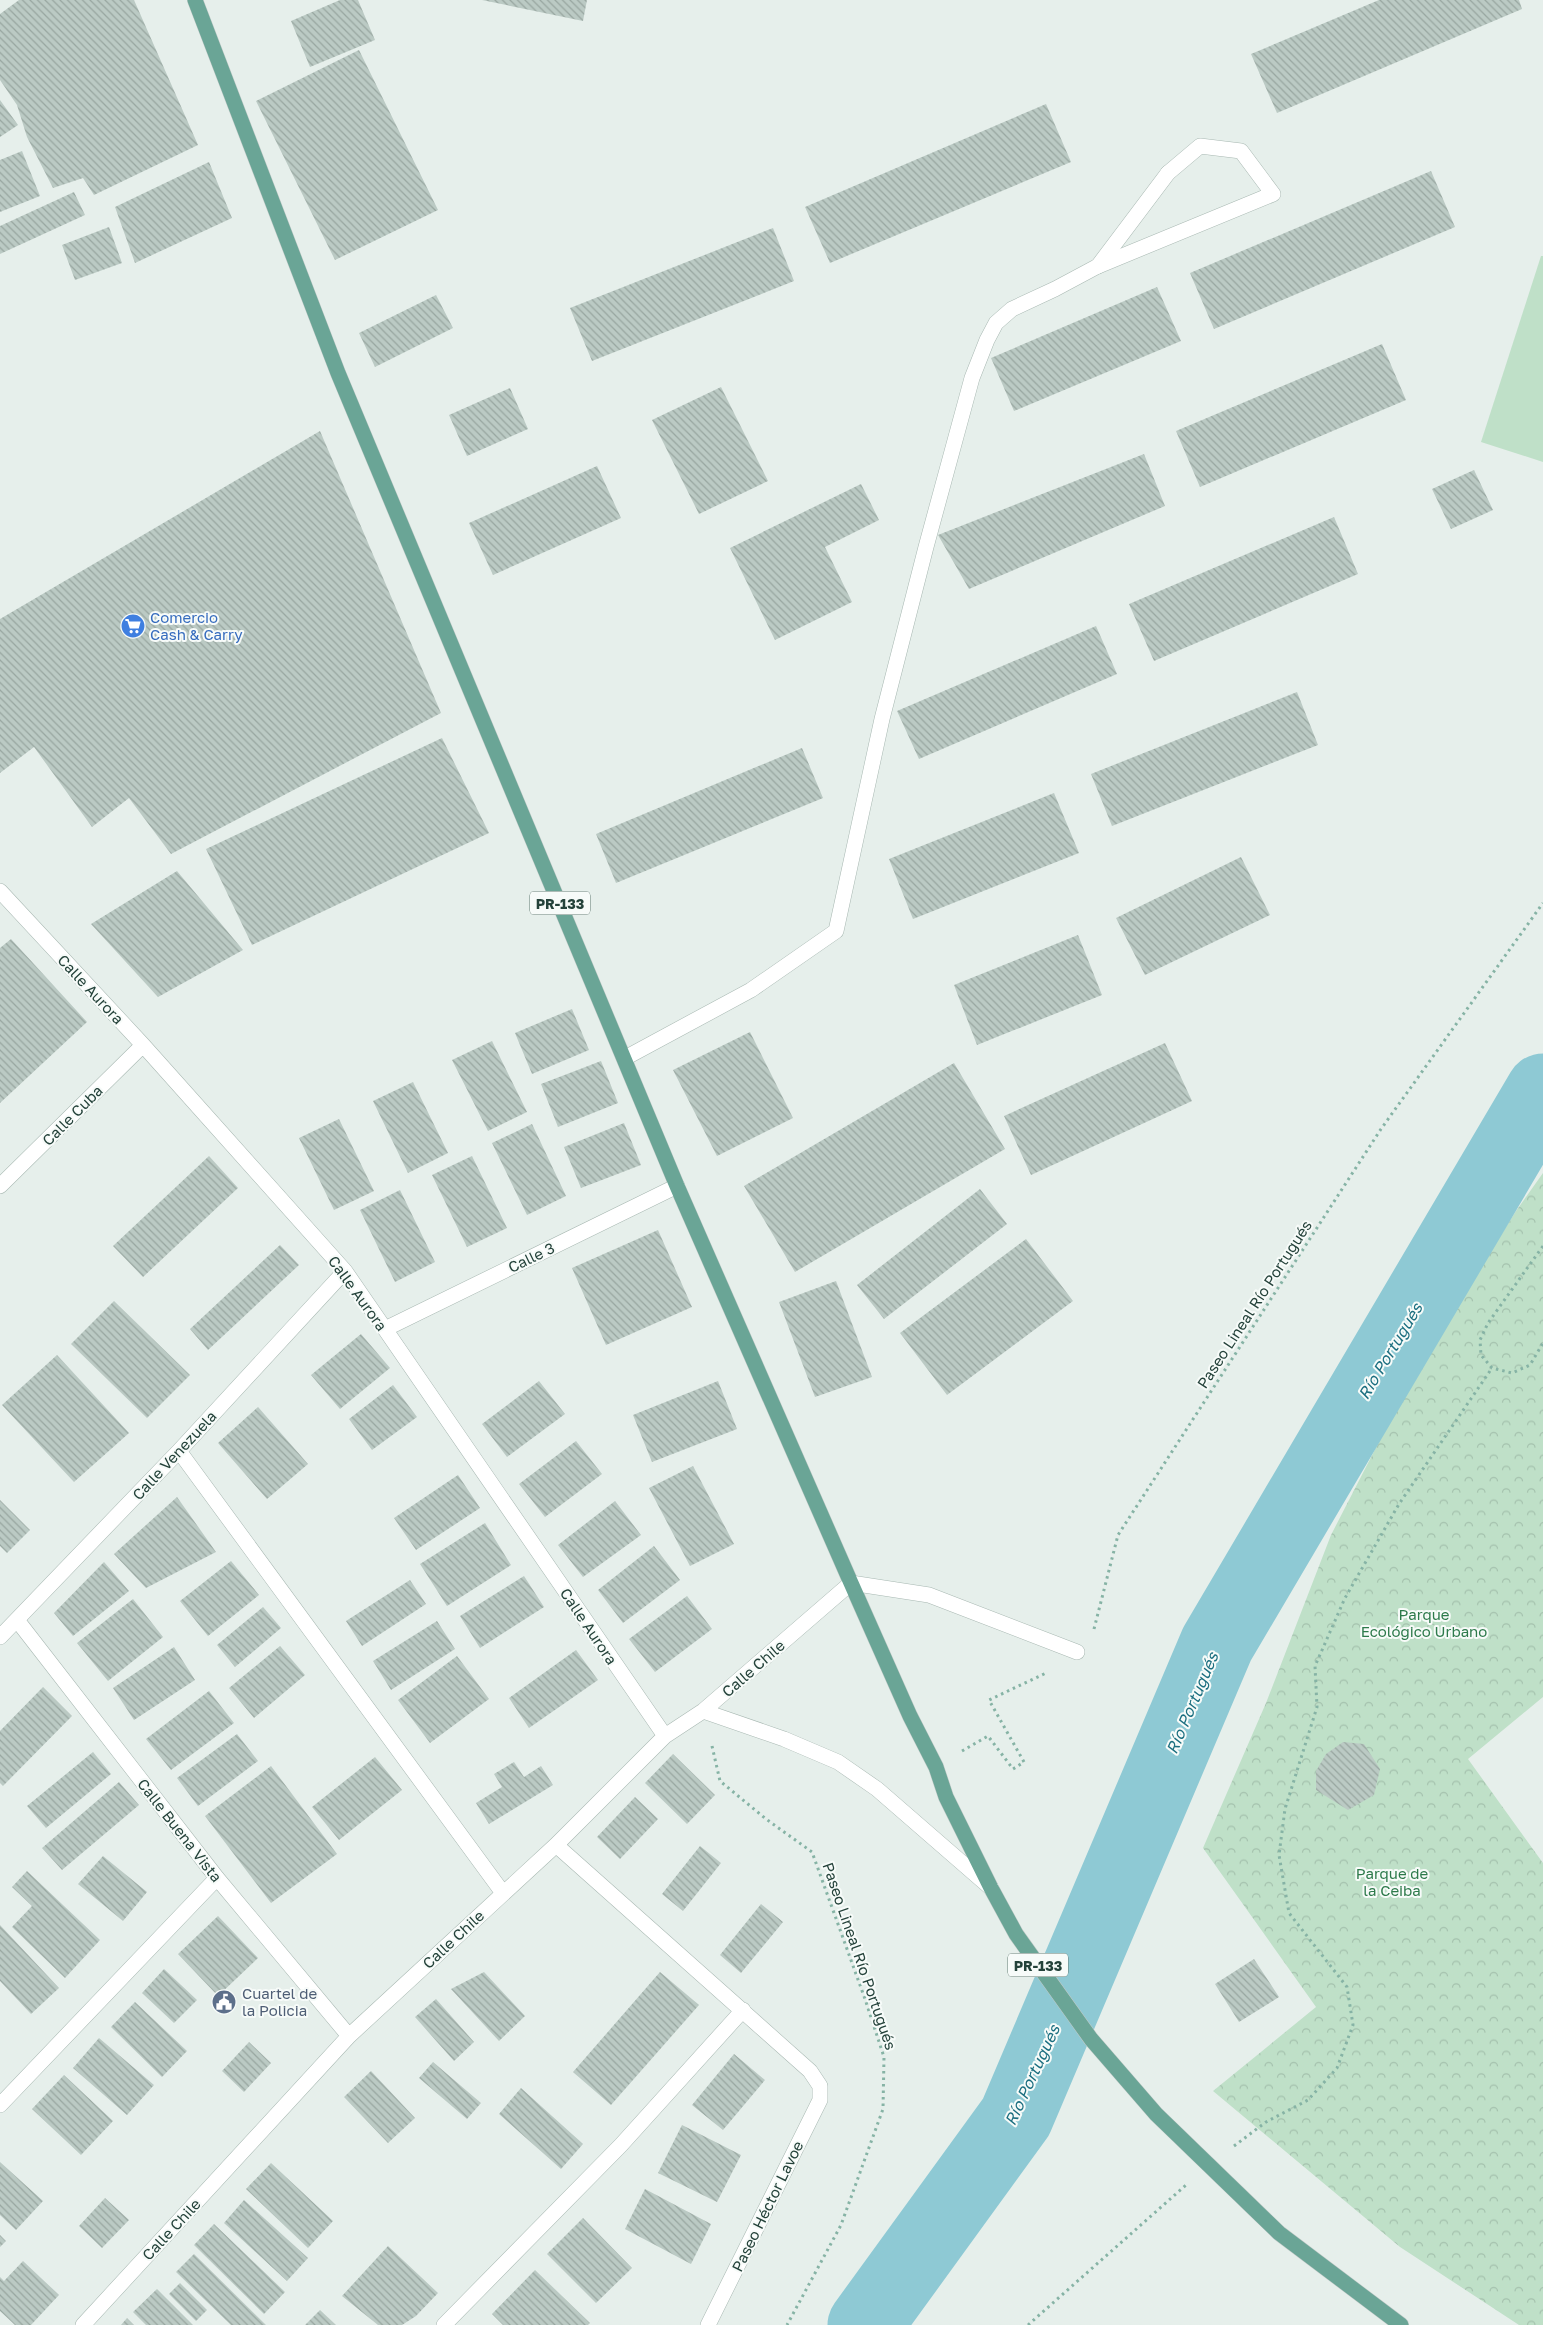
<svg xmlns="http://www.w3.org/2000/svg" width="1543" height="2325" font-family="'Golos Text',sans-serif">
<defs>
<pattern id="forest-crowns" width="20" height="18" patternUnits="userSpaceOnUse" patternTransform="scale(1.25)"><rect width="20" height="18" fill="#bfe0c8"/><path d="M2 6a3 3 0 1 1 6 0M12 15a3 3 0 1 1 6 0" fill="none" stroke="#a4c1ad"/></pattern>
<pattern id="building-back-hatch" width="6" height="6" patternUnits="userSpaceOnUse" patternTransform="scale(1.25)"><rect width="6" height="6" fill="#bbcac4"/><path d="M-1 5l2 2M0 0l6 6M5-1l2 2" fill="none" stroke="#98a6a0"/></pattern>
</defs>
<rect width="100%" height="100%" fill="#e6efeb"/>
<!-- forest -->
<path fill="url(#forest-crowns)" d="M1543,1173v524l-75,62 75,104v462h-24l-119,-78 -187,-156 103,-84 -113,-159 63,-145 65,-168 89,-173 96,-151z"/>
<!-- garden -->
<path fill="#bfe0c8" d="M1541,256h2v206l-62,-20z"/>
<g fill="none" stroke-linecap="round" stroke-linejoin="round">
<!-- river -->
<path stroke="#8ec9d4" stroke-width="75" d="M865,2325l151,-208 201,-473 326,-553"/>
</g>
<!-- building -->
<path fill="url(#building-back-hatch)" d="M19,0h115l64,145 -104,50 -11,-17 -30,10 -26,-51 -10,-32 -17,-25v-66z
M340,0h18l17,40 -65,27 -19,-46z
M482,0h105l-4,21z
M1379,0h140l3,9 -245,104 -26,-59z
M359,50l79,160 -103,50 -79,-159z
M0,100l18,25 -18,12z
M1046,104l25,58 -241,101 -25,-56z
M22,151l18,45 -40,16v-52z
M209,162l23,56 -97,45 -20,-56z
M1431,171l24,56 -241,102 -24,-56z
M74,192l11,23 -85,39v-28z
M109,227l13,36 -47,17 -13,-35z
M773,228l21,53 -202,80 -22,-53z
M1157,287l24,54 -167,70 -23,-53z
M436,295l17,33 -78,39 -16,-34z
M1382,344l24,56 -206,87 -24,-56z
M721,387l47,94 -69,33 -47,-94z
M510,388l18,41 -61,27 -18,-41z
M320,431l121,282 -270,141 -42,-56 -37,29 -58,-80 -34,26v-154z
M1144,454l21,52 -196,83 -31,-54z
M597,466l24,52 -128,57 -24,-52z
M1474,470l19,40 -42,19 -19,-40z
M861,484l18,36 -54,27 27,55 -77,38 -45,-92z
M1334,517l24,57 -204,87 -25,-57z
M1096,626l21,48 -198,85 -22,-48z
M1297,692l21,53 -206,81 -21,-52z
M442,738l47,95 -237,112 -46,-96z
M802,748l21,50 -207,85 -20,-49z
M1054,793l25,60 -166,66 -24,-60z
M1241,857l29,58 -125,60 -29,-57z
M177,871l66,79 -85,47 -67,-73z
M1078,935l24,60 -125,50 -23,-60z
M11,939l76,83 -87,81v-155z
M572,1009l17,41 -57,24 -17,-41z
M750,1032l43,86 -76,38 -44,-86z
M492,1041l35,71 -39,19 -36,-71z
M1165,1043l27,58 -161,74 -27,-59z
M601,1061l17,42 -60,24 -17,-43z
M954,1063l51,86 -210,123 -51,-86z
M413,1082l35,71 -40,20 -35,-72z
M339,1119l35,72 -40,19 -35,-72z
M624,1123l17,42 -60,23 -17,-41z
M532,1124l34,72 -39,19 -35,-72z
M209,1156l29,32 -95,89 -30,-31z
M472,1156l35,72 -40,19 -35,-72z
M980,1189l27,35 -123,95 -27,-34z
M400,1190l35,72 -40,20 -35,-72z
M658,1230l34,77 -86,38 -34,-77z
M1026,1239l47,62 -126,94 -47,-62z
M280,1245l19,20 -91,85 -18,-21z
M836,1281l36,96 -57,20 -36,-95z
M114,1301l76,74 -43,43 -76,-74z
M361,1334l29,34 -50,41 -29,-34z
M57,1355l72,78 -55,49 -72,-77z
M539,1381l26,33 -58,43 -25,-33z
M718,1381l19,48 -85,33 -19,-47z
M393,1385l24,32 -45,33 -23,-31z
M258,1407l50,57 -41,35 -49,-56z
M576,1441l26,33 -57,43 -26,-33z
M693,1466l41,78 -44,22 -41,-78z
M458,1475l22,33 -64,42 -22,-32z
M177,1497l39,55 -70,36 -32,-34z
M0,1500l30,30 -23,23 -7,-7z
M615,1501l26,34 -58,42 -25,-32z
M485,1523l26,42 -64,41 -27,-42z
M654,1546l26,34 -57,43 -25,-33z
M231,1561l28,34 -51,41 -28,-35z
M104,1562l25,29 -56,45 -19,-23z
M524,1576l20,31 -64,41 -20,-32z
M410,1580l16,24 -64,42 -16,-25z
M687,1596l25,33 -57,43 -26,-33z
M133,1599l30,38 -55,44 -31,-38z
M263,1607l18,21 -46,39 -18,-22z
M437,1621l18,28 -64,41 -18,-29z
M280,1646l25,29 -51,43 -25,-30z
M174,1647l21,33 -61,40 -21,-32z
M576,1650l22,30 -69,48 -20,-30z
M457,1656l32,43 -59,44 -32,-43z
M43,1687l29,29 -69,70 -3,-3v-52z
M209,1691l25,32 -63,47 -25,-31z
M237,1734l21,27 -60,45 -21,-28z
M1343,1742l21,2 16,25 -6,26 -26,15 -32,-20v-19l10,-17z
M93,1752l18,22 -65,54 -19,-22z
M673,1754l42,41 -28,29 -42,-41z
M375,1757l27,33 -63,50 -27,-33z
M514,1762l10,15 17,-11 12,19 -64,39 -13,-21 26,-16 -8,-13z
M271,1766l66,88 -66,49 -66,-87z
M119,1782l20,23 -77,65 -20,-22z
M635,1797l23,22 -38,40 -23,-22z
M700,1846l21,17 -38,48 -21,-17z
M103,1856l44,36 -24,29 -45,-37z
M27,1871l73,69 -35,38 -53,-51 20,-21 -20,-19z
M761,1904l22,18 -42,51 -21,-18z
M218,1916l40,42 -40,38 -40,-42z
M0,1925l59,63 -28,26 -31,-33z
M1254,1959l25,38 -40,25 -24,-38z
M164,1969l33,31 -23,23 -32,-30z
M484,1972l41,44 -26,25 -48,-52z
M660,1972l39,33 -88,100 -38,-33z
M436,1999l38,43 -20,19 -39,-44z
M135,2002l52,49 -25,26 -51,-50z
M99,2038l55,47 -27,30 -54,-47z
M249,2042l22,21 -27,29 -22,-21z
M734,2054l31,26 -42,50 -31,-25z
M433,2062l48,41 -14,16 -48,-41z
M371,2071l44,47 -27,25 -44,-46z
M64,2075l49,46 -32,34 -49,-46z
M521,2088l62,56 -22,25 -62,-55z
M682,2125l59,30 -24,47 -59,-29z
M0,2162l43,39 -27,29 -16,-15z
M271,2163l62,58 -25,27 -62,-59z
M645,2189l66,35 -20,40 -66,-35z
M105,2198l24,22 -27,28 -23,-22z
M244,2200l64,58 -21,23 -63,-58z
M583,2218l49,50 -36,35 -49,-49z
M214,2224l71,68 -21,22 -70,-69z
M0,2235l6,6 -6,6z
M388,2246l50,47 -22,23 -14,9h-24l-36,-29z
M194,2254l72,71h-35l-55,-53z
M23,2261l36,34 -28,30h-16l-15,-14v-34l4,4z
M535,2270l55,53 -2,2h-85l-11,-11z
M180,2283l27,27 -11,11 -27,-27z
M157,2289l36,36h-47l-13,-13z
M320,2310l16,15h-31z
M127,2318l7,7h-13z"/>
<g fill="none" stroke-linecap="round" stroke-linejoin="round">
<defs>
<path id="lane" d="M1098,266l175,-72 -32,-43 -41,-5 -32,27
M851,1583l78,12 148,57"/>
<path id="street" d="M0,891l143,154 202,226 320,465
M625,1058l126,-68 85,-59 46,-212 44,-172 46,-169 15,-38 9,-17 16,-14 43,-20 43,-23 70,-93
M0,1186l143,-141
M385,1329l292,-143
M179,1451l324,442
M17,1620l200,258 132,158
M0,1637l179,-186 166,-180
M703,1711l81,28 54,23 39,27 114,99
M556,1845l254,226 10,15v14l-112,225
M0,2105l217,-227
M83,2325l266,-289 207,-191 109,-109 38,-25 148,-128
M444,2325l177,-180 122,-135"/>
<path id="primary" d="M195,0l143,373 339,813 174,397 59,133 26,51 10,30 45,91 25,46 75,105 65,75 123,119 122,92"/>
</defs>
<!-- lane casing -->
<use href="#lane" stroke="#a8b8b2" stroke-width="16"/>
<!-- street casing -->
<use href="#street" stroke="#a8b8b2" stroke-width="16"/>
<!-- primary casing -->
<use href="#primary" stroke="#c2cac8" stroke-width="16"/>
<!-- path -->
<path stroke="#86b3a5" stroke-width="3" stroke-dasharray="2.5 4" stroke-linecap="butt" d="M1543,1246l-55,77 -8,17 1,15 11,13 20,5 18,-8 13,-22
M1094,1629l24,-94 263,-406 162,-226
M712,1746l8,35 46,38 46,33 53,147 19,58 -1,52 -42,116 -54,100
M962,1751l26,-15 25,33 11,-7 -35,-62 57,-27
M1234,2146l32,-24 42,-22 29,-32 16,-43 -6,-38 -58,-74 -10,-58 6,-46 32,-102 -2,-41 30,-68 54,-94 93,-136
M1028,2325l158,-140"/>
<!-- lane -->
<use href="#lane" stroke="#fff" stroke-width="15"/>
<!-- street -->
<use href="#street" stroke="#fff" stroke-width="15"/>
<!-- primary -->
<use href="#primary" stroke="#6aa596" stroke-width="15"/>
</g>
<!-- icons -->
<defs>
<symbol id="supermarket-disc" viewBox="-11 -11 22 22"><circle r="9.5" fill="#3f7fe0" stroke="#f7fbf9"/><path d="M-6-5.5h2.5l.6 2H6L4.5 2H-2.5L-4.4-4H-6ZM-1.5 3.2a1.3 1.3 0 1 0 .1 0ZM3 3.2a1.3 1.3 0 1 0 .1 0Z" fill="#fff"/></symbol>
<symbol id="civic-disc" viewBox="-11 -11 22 22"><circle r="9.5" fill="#5c6f8a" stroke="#f7fbf9"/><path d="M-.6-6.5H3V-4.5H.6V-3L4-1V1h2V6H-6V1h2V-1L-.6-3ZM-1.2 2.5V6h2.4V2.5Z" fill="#fff"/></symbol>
</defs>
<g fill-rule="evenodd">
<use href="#supermarket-disc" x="119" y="612" width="28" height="28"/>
<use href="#civic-disc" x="210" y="1988" width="28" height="28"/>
</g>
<g text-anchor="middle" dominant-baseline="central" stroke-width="4" stroke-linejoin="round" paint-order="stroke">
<!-- shield labels -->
<g fill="#f7fbf9" stroke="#637a73" stroke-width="1">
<rect x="530" y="891.5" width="60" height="23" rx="4"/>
<rect x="1008" y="1953.5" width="60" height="23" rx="4"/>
</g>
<g font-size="14" font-weight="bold" fill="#24423a">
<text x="560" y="903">PR-133</text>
<text x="1038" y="1965">PR-133</text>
</g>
<!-- shop labels -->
<g font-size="15" fill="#366cbe" stroke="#f7fbf9" text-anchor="start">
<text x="150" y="617">Comercio<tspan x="150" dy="17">Cash &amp; Carry</tspan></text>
</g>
<!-- street labels -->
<g font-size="15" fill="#24423a" stroke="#f7fbf9">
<text transform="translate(91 989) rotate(47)">Calle Aurora</text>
<text transform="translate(72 1115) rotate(-45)">Calle Cuba</text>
<text transform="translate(531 1257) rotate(-26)">Calle 3</text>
<text transform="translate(358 1293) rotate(54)">Calle Aurora</text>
<text transform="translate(1254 1304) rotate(-57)">Paseo Lineal Río Portugués</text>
<text transform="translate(174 1455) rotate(-47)">Calle Venezuela</text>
<text transform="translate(589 1626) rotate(56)">Calle Aurora</text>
<text transform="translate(753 1668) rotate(-41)">Calle Chile</text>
<text transform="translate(180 1830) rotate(52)">Calle Buena Vista</text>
<text transform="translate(453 1939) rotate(-43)">Calle Chile</text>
<text transform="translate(860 1956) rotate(71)">Paseo Lineal Río Portugués</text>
<text transform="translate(767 2206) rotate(-64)">Paseo Héctor Lavoe</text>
<text transform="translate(171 2229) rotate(-47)">Calle Chile</text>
</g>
<!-- park labels -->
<g font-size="15" fill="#2d7a4b" stroke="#f7fbf9">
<text x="1424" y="1614">Parque<tspan x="1424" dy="17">Ecológico Urbano</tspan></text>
<text x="1392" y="1873">Parque de<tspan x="1392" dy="17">la Ceiba</tspan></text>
</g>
<!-- service labels -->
<g font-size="15" fill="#4e5e75" stroke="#f7fbf9" text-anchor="start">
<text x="242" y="1993">Cuartel de<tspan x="242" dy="17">la Policia</tspan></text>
</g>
<!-- water labels -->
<g font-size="16" font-style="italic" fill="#1c6f80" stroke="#f7fbf9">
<text transform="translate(1390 1351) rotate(-59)">Río Portugués</text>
<text transform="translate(1192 1703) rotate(-67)">Río Portugués</text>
<text transform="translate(1032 2075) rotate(-65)">Río Portugués</text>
</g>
</g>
</svg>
